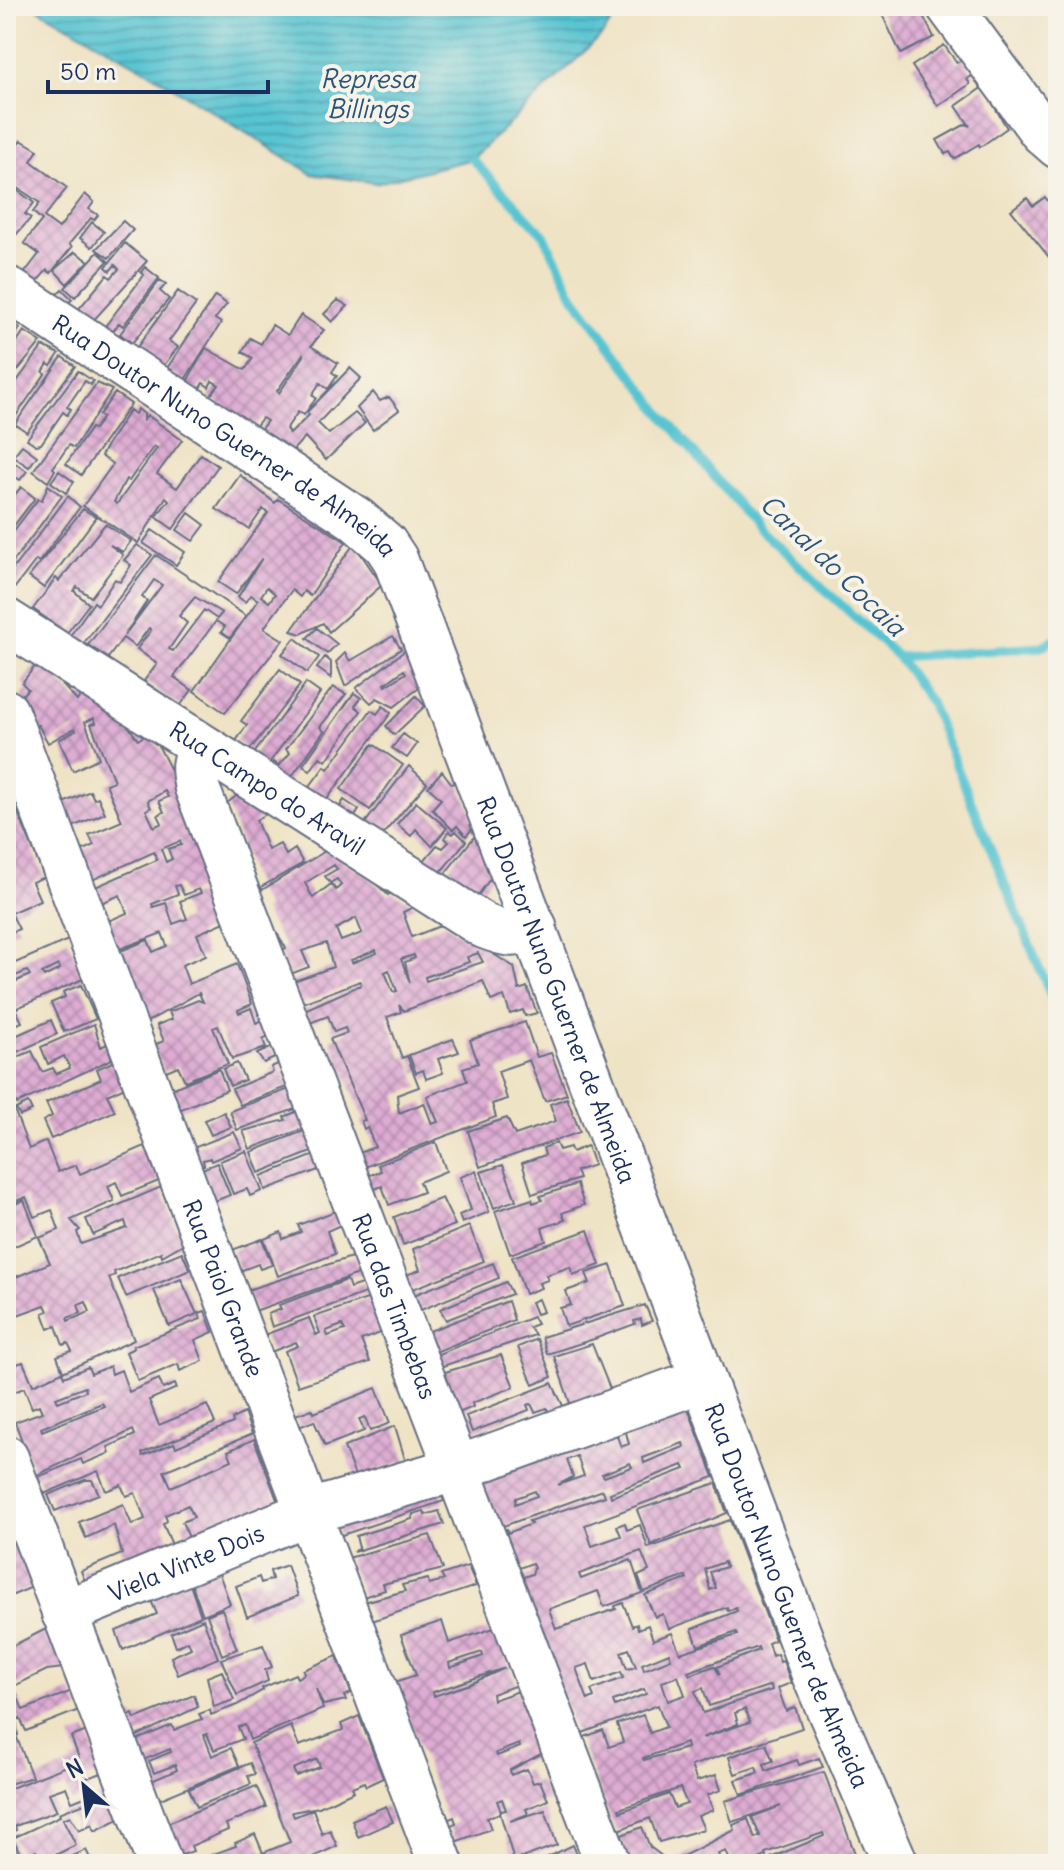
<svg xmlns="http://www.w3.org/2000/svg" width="1064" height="1870" font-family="Delius,sans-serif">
<defs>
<pattern id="water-rules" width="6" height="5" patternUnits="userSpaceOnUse" patternTransform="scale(2)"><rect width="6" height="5" fill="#59c4d2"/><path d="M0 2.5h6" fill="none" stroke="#49a0ae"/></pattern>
<pattern id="building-cross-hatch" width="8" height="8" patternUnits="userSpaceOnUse" patternTransform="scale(2)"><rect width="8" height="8" fill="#deacd3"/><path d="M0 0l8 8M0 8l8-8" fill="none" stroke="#b38cae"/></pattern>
</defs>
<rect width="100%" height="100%" fill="#f7f3e8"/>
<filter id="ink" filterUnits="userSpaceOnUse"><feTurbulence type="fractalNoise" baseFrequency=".0125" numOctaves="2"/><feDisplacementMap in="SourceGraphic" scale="16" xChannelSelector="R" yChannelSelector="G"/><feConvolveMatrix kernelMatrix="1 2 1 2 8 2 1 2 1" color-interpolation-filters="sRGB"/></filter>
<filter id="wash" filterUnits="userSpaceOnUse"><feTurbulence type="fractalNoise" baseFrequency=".006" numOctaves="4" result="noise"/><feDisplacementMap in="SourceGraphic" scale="32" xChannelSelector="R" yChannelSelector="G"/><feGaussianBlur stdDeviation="1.8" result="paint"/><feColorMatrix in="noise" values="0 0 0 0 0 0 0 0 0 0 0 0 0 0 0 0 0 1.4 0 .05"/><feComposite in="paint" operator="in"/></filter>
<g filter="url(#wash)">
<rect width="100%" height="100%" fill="#efe3c5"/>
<!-- water -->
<path fill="url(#water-rules)" stroke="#3a7a98" stroke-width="2" d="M33,6h589l-18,27 -132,126 -95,24 -65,-9 -158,-99z"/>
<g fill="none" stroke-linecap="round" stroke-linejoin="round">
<!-- stream -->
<path stroke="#59c4d2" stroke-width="9" d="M472,159l72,76 30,62 90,120 91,108 143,132 32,45 128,311
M898,657l143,-10 17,-10"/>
</g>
<g id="blocks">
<!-- building -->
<path fill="url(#building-cross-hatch)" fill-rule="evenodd" d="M878,6h40l16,31 -33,17z
M944,45l13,18 6,-4 11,16 -7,4 3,5 -32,22 -26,-40z
M983,87l24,41 -27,19 -1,-3 -25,15 -4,-7 -5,2 -8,-14 29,-16 4,2 -14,-20z
M21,140l17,10 -7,11 36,27 -23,29 15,11 26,-34 9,8 -5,7 9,6 -4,5 -3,-2 -22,26 3,3 -21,26 -4,-3 -12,14 -12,-9 16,-21 -15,-11 18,-23 -9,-8 7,-9 -34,-23v-35l8,6z
M13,187l21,16 -9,11 6,4 -25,28v-48z
M1045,197l13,18v42l-6,4 -41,-51 16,-12 6,8z
M123,221l10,9 -24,28 -13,-9z
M92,222l12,10 -12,15 -12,-9z
M125,243l22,18 -55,61 -15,-11 30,-36 4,3 8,-9 -4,-4 -5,6 -4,-4z
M75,252l14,9 -22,23 -13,-14z
M98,252l10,9 -33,36 -10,-9z
M145,267l14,11 -36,48 -4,-3 -8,11 -8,-5 41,-54 -3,-3z
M160,280l6,4 -6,7 9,8 -37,44 -12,-9z
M62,289l10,10 -5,6 -13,-8z
M178,291l18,13 -27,37 9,6 -16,21 -27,-18z
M215,296l12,8 -12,15 6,4 -37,58 -18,-11z
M338,300l10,6 -16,16 -8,-8z
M301,315l23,15 -13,16 27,17 -6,9 5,4 -9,13 -8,-6 -8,12 4,3 -12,17 -6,-3 -12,17 4,5 19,-19 -2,-3 43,-44 11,10 -43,45 11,11 26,-21 10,10 -39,37 -21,-23 -13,14 -32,-21 7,-9 -5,-3 -7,9 -46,-30 10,-12 -7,-4 -3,6 -6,-4 -5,8 -12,-8 20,-35 39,22 8,-12 -11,-6 8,-14 11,6 11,-19 16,10zM303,354l1,2 -25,37 -2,-2z
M6,319l14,9 -14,22z
M24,331l17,11 -35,43v-27z
M43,346l16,8 -8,12 -3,-2 -5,8 2,2 -39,56v-34z
M62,357l13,9 -48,66 -12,-8z
M78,371l15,10 -2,4 -6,-4 -18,26 4,2 -4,6 -4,-3 -22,32 -5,1 -9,-6z
M97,383l15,7 -38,58 -5,-3 -16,23 2,2 -7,12 -15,-11z
M373,392l7,9 9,-4 10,13 -26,20 -16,-22z
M115,393l16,11 -50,71 -15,-11 25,-36 3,1 9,-12 -4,-2z
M138,409l6,5v6l3,-5 35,25 -25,34 20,14 24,-34 17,12 -45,63 -17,-12 13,-17 -3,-3 -28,46 -55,-37 30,-42 -12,-8 7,-13 22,-33 5,4zM154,446l3,2 -40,56 -3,-2 12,-23 3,2z
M22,445l15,11 -8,11 -16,-11z
M6,457l21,14 -7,9 -14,-9z
M59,471l15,11 -8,11 -15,-11z
M240,475l35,28 3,-4 68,43 -36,54 -6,-5 -4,6 -8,-7 -28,38 19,12 -58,73 -31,-22 64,-91 -7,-5 -6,7 -7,-5 24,-39 -26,36 -18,-12 50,-69 -5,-4 -14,20 -33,-20zM267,587l8,7 -6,8 -8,-6z
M48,485l14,11 -56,75v-30l32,-42 4,1z
M21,487l14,11 -29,38v-24l5,-6 -4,-2z
M68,496l12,11 -41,55 -3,-2 -26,34 -4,-2v-14z
M83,509l13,8 -52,71 -15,-11z
M189,513l16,12 -12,16 -16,-11z
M105,524l26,17 -8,11 -13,-7 13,10 -32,42 -14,-10 -3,4 15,13 -22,29 -34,-24 23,-31 3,3z
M152,530l33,22 -9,13 -33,-22z
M354,544l28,41 -53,47 -6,-9 -22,11 -10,-3z
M137,545l15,10 -69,89 -13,-8 24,-34 4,3 17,-26 5,3 11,-17 -7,-5z
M156,555l90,61 -16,22 -9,-6 4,-5 -9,-6 -42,56 18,13 -12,16 -36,-25 13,-17 -20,-15 14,-19 -2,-2 -14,19 -12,-9 -15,20 -20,-13zM154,580l8,5 -38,51 23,-35 -5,-4zM195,597l27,16 -5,6 -13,-9 -31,41 -4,-2 18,-26 -8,-7z
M317,628l20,16 -10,10 -20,-16z
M393,636l8,13 -56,37 -9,-24 9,-9 5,8z
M295,638l24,19 -12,16 -25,-19z
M407,649l16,36 -29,22 -17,-9 -6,5 -15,-15zM404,670l2,3 -20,13 -1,-2z
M325,657l6,5v16l-14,-10z
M38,662l24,16 -3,3 18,20 6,-9 41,28 14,20 9,-6 12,13 19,37 49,137 -30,13 9,21 -24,10 7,19 48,-20 15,40 -14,6 1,3 12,-5 5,15 7,-3 6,16 -6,3 3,9 -34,11 -14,-33 -5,2 15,36 -43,17 -7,-15 -14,6 -11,-27 11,-4 -7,-16 15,-6 -3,-7 29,-12 5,2 -4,-9 -54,30 -27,-71 30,-12 5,12 14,-6 -5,-13 -45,17 -11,-28 21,-9 -7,-18 -21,9 -6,-16 64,-28 -3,-8 -64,29 -11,-29 15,-7 -5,-10 33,-14 -16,-37 8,-3 -23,-57 5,-1 -2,-5 -9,4 14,36 -26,13 -14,-31 17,-10 -1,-2 -27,15 -10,-18 -7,2 -6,-15 5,-3 -8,-14 6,-6 -6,-6zM165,791l3,6 -9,4 5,11 -6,3 4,8 -8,4 -8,-17 5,-2 -3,-7zM180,841l1,4 -13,4 4,10 -6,3 -5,-13zM179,885l5,10 15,-6 2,4 -21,8 7,18 -14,5 -7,-21 -13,4 -1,-3 26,-10 -3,-8z
M280,669l20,16 -51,66 -13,-10 11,-16 -6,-4z
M306,683l14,10 -58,80 -15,-10z
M333,687l13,7 -26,33 4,4 -41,58 -20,-13 11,-14 5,4 11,-13 -4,-4z
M354,693l7,5 -6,8 6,5 -35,50 -6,-4 -10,14 -7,-6z
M416,696l9,10 -31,29 -8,-9z
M383,706l8,7 -66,89 -18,-12 18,-24 3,3 43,-59 6,4z
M403,734l14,10 -10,14 -15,-10z
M373,744l30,21 -33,45 -29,-21z
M409,766l18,17 -48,56 -17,-12z
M442,771l10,13 6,-4 18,45 -10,11 -9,-10 -4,4 -21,-21 9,-10 -13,-12z
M90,791l4,8 4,-2 7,16 -35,15 -9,-24z
M239,794l29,19 -12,7 12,30 12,-6 6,11 9,-6 8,14 -42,24 1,3 65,-40 42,27 19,18 4,-3 24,14 -13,6 9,25 33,-13 69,43 5,23 8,-3 10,26 -12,3 -2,-6 -13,4 -6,-18 -13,5 -8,-20 -79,30 -5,-6 2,7 -14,5 15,41 5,-2 12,31 -22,8 2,18 25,-10 8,21 6,-2 -11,-26 40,-15 -4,-13 15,-5 -8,-23 55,-18 12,35 14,-4 16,41 -22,7 -16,-41 -31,11 9,28 -15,5 4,13 -134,51 -6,-14 19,-7 -8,-20 -3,2 -3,-8 4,-1 -35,-81 17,-6 -2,-5 -11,4 -6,-16 -21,8 -5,-13 59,-26 -1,-4 -60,23 -9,-22 42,-15 -6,-21 -1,-3 -24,8 7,16 -21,8 -9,-23 7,-4 -23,-38 4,-2 -9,-15 -31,-90zM334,865l3,4 -12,7 5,7 7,-4 4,6 -5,5 -5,-6 -18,14 -8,-15zM356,918l6,15 -21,8 -5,-12zM376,950l1,3 -25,10 -1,-3zM478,953l5,9 -57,19 -1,-4 44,-15 -2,-5zM414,955l1,3 -10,4 5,21 -9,-24zM389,970l8,21 -4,1 -8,-20z
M344,800l15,10 -5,8 -15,-10z
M416,802l31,26 -15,18 -16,-17 -5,7 -14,-12z
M15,805l29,72 -12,5 8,18 -34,15v-93l3,-1 -3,-12z
M449,831l4,3 3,-3 10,10 -26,32 -18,-10 15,-18 6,3 6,-6 -5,-4z
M479,831l13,45 -13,18 -7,1 -33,-14z
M12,915l7,14 -13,6v-17z
M68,940l15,39 -77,34v-27l24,-11 -3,-4 -21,9v-13zM58,965l2,4 -16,8 -2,-4z
M81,985l15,34 -32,13 -13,-29 14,-6 -2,-5z
M17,1012l5,10 -9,4 2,5 -9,3v-17z
M51,1020l6,14 -51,23v-17z
M94,1024l7,23 6,-3 5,15 -95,45 -11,-28v-14l26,-11 10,21 11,-4 3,6 14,-6 -6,-12 -16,8 -7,-17z
M453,1039l6,13 -21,7 5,14 -17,6 -3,-9 -7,3 -7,-18z
M273,1047l4,10 -13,6 -7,-9z
M115,1061l10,26 -18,8 8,16 -64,28 -8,-18 9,-5 -6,-13 55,-24 -4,-10z
M237,1063l8,17 -15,6 -7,-17z
M280,1063l9,23 -49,19 -8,-16 41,-17 -2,-5z
M219,1069l8,21 -48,20 -8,-21z
M6,1088l23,61 17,-8 12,31 18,-7 4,9 65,-28 14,35 -37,15 -6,-14 -8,4 6,15 -43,19 9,10 -3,2 4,12 46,-16 -2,-7 -32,14 -7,-16 75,-32 22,57 -21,12 -1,-4 -47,20 1,3 -6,3 25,62 -71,32 -6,-16 15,-5 -4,-8 -5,2 -7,-19 -7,3 -6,-16 5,-2 -3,-6 -39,14v-38l44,-18 -11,-25 20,-8 -7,-20 -18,7 -8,-20 -20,8zM86,1302l4,10 -22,9 -1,-3 14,-5 -3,-8z
M289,1089l9,19 -61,22 -7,-19z
M567,1098l13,34 -100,35 -12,-36 39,-13 8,17 41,-14 -6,-17z
M28,1103l4,8 -12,5 -4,-7z
M298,1111l7,17 -55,21 -7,-18 43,-11 -2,-3z
M224,1112l7,15 -20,8 -7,-15z
M306,1130l8,21 -55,22 -8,-21z
M234,1132l8,16 -31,13 -1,-3 -7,2 1,5 -6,2 -5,-19z
M436,1142l10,29 -27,11 4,10 -34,13 -7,-19 -12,5 -5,-14 16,-6 -3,-6z
M556,1143l3,7 11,-3 2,5 15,-6 7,19 -18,6 3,8 -47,15 -10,-31 23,-8 -2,-7z
M246,1151l16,40 -12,5 -3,-7 -14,5 -13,-33z
M315,1155l6,14 -56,21 -4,-14z
M217,1163l13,32 -15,6 -13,-32z
M503,1165l13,35 -22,8 -13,-36z
M476,1171l13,41 -27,11 -3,-8 12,-5 -11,-33z
M577,1184l7,21 -22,8 3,7 -23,8 4,13 -36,13 -15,-43 37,-12 1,4 9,-3 -2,-4z
M442,1198l13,27 -52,20 -9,-28z
M24,1200l14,36 -32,14v-42z
M338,1210l5,14 -16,7 8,23 -57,22 -14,-37 17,-7 2,7 18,-7 -3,-7z
M469,1226l15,35 -76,30 -5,-15 17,-6 -7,-21z
M588,1230l12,35 -27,10 -3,-8 -24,8 2,5 -9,3 2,5 -16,6 -13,-37z
M262,1239l10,26 -12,4 -2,-5 -18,7 -8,-21z
M182,1252l8,18 -64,27 -8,-19z
M355,1256l6,17 -106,38 -8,-21z
M493,1263l6,15 -83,34 -5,-16z
M611,1265l14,41 -59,20 -6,-18 11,-3 -5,-14 24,-8 -4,-10z
M181,1279l16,35 -28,12 -15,-36z
M347,1280l3,8 14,-5 4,9 -96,35 -4,-13 13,-5 -2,-4z
M506,1282l6,12 -66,26 -6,-11z
M370,1298l13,34 -22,8 9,22 -72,24 -13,-35 13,-5 -2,-4 -25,10 -7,-17 45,-17 7,17 4,-2 -6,-16zM342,1325l3,5 -17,6 -2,-5z
M538,1299l5,13 -7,2 -5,-12z
M508,1301l6,19 -81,33 -9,-20z
M645,1305l7,16 -10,4 -1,-6 -7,2 1,3 -41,15 -47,15 -5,-17z
M205,1311l8,21 -18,8 8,21 -23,10 -2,-7 -40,17 -12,-29 8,-4 -1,-2 68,-27 -2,-6z
M533,1317l4,7 -8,3 6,8 -98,33 -4,-12z
M537,1339l15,38 -19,8 -15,-38z
M592,1344l18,45 -4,2 4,10 -37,11 -19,-56z
M9,1346l8,18 6,-2 10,23 29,-13 2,5 24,-10 3,7 19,-8 2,8 9,-4 8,22 30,-13 4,10 12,-5 2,4 -28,12 10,25 48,-20 8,18 -73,30 1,3 31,-13 2,4 57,-24 -1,-4 12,-6 8,21 -88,37 7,16 61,-27 -4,-9 26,-12 26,69 -89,34 -9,-20 12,-5 -6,-12 -23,10 2,6 -4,3 12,28 -87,37 -7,-18 41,-17 -8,-29 -28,13 -7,-16 44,-18 9,21 13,-6 -10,-26 -9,3 -5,-11 -15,6 -8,-20 -54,23 -6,-17 43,-18 2,5 27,-11 -2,-6 27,-12 -2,-5 -98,46 -20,-54 27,-10 -3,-7 -7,3 -8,-20 -18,7v-48zM85,1387l1,4 -28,11 -2,-4zM102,1403l2,3 -62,25 -1,-3z
M501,1355l13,32 -42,16 1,4 -19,8 -15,-41z
M552,1383l16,33 -19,-2 -2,-6 -12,4 -4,-8 -4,1 2,5 -57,22 -6,-16z
M376,1388l14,35 -20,8 -5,-14 -6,2 5,12 -39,15 -11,-25 -15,6 -4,-12 17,-6 2,4z
M684,1398l30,79 -129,48 7,21 29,-10 -4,-10 8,-3 2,7 13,-5 8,23 82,-28 45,120 -7,3 4,13 5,-2 3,8 3,-1 8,22 -13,5 8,23 9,-4 7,21 -111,38 6,15 19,-6 5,15 -14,5 6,15 -15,6 6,13 -45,13 -9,-24 -34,13 -37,-92 24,-9 6,17 14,-5 -6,-18 26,-9 7,18 16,-6 -8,-22 -81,30 -59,-156 14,-5 2,-6 -2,-5 -13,5 2,5 -5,1 -16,-42 7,-3 1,4 23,-9 -2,-3 76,-25 -2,-6 -105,38 -20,-53 133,-55 10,27 8,-3 -7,-27zM683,1443l1,4 -40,16 -1,-5zM577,1456l7,20 -26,9 15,-8 -6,-17zM630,1463l2,4 -28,10 -2,-3zM683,1465l2,4 -74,28 -1,-4zM535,1491l2,5 -22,8 1,-6zM641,1551l8,20 -11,5 6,16 42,-16 1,3 -42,16 10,22 8,-3 6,15 58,-22 1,4 8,-3 1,3 -45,18 6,17 38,-14 1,3 -57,18 -8,-20 -19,7 -5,-15 -10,4 -1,-5 -5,2 -9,-23 -8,3 1,3 -60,20 -7,-20 49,-18 6,16 38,-14 -11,-33 -50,19 -2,-5zM724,1562l2,5 -16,5 6,16 -6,2 -5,-21zM758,1647l1,3 -42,17 3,8 -6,-9 -24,9 -2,-3zM629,1649l7,18 -9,2 -6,-17zM669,1653l2,6 -27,11 -2,-6zM588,1664l6,18 27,-10 2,6 -32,12 3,7 -6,3 -12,-32zM678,1676l7,19 -17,6 -6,-19zM771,1685l1,5 -69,23 -8,-22 8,-3 6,18zM644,1689l2,5 -31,12 -2,-5zM745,1709l5,13 -48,16 36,-14 -3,-11zM686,1743l1,5 -43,12 -1,-2zM680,1788l7,16 -12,4 -6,-14 -49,18 -1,-3z
M395,1426l12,40 -5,2 -3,-6 -25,10 -16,12 -14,-37z
M85,1480h7l7,14 -44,17 -7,-16z
M436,1481l8,20 -105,35 -7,-20z
M716,1483l11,30 -76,32 -14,-35z
M424,1511l1,4 14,-4 5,13 -91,28 6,-4 -3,-12 56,-17 1,-5z
M13,1529l22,57 -29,12v-66z
M430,1535l13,34 -60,15 2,6 -22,7 -15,-39z
M216,1565l14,39 -27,11 -13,-35z
M287,1565l11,31 -51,21 -11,-31 23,-9 2,6 11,-4 -2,-8z
M468,1566l8,20 -104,35 -8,-19 41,-11 -3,-6 26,-6 1,5 15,-4 -3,-5z
M188,1579l13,37 -78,34 -7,-19 41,-17 -8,-18z
M222,1609l15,40 -15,6 -15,-40z
M203,1619l15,39 -40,17 -7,-18 20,-9 -3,-7 -12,6 -5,-14z
M442,1621l7,22 45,-15 23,57 -25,9 1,6 26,-9 24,62 -33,17 1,5 16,-6 6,14 7,-2 8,19 -22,9 2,5 -18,7 35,-11 12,35 -43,16 -14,-48 -13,5 4,11 -36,13 -6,-16 7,-3 -2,-6 -7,3 -52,-138 21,-7 -15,-40zM482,1652l1,4 -33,12 -1,-5zM505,1668l-35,16 -36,12 -1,-4zM519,1744l1,3 -23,9 -1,-3zM502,1799l4,11 -5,1 -4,-10z
M50,1627l14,41 -17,2 -41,20v-41z
M263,1645l9,22 -7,3 3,11 -31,14 -16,-36z
M337,1656l14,37 -7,3 2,4 -23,5 -7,-16 7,20 -73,31 -5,-15 -7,2 5,12 -29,11 -7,-16 -3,1 8,21 19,-8 8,18 -83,35 -7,-19 28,-12 -2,-5 -21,8 -5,-12 22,-9 -1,-3 -29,12 -7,-20 38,-16 2,5 28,-11 -3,-5 11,-4 1,5 26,-10 26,-15 -1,-2 33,-14 2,4 7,-4 -1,-4z
M222,1671l12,29 -20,7 -7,-30z
M15,1690l8,20 49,-19 7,19 -53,21 -6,-13 -4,3 2,14 -12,5v-46z
M194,1695l4,12 -65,31 -8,-21 8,-3 2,5z
M359,1716l24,62 -17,8 -2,-4 -12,5 2,4 -35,16 -27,5 2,5 19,-8 9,25 8,-4 7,16 -39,18h-33l-4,-10 -12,5 2,5h-65l50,-18 -1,-3 20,-9 8,19 27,-11 -39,-99 40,-17 8,20 44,-16 -2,-6zM317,1759l3,8 -24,9 -3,-7z
M87,1731l15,42 -18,6 6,16 -18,7 -6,-15 -17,6 8,18 -42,15 1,4 -7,3 -3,-43 66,-26 -1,-3 8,-3 -8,-21z
M17,1738l15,39 -26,8v-43z
M766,1744l7,17 -9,3 2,7 31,-11 2,5 20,-7 4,9 -82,28 -5,-15 22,-7 -2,-6 -21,7 -6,-17z
M250,1763l5,11 -7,2 3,8 -54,23 -8,-18z
M824,1772l35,92h-103l68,-28 -1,-3 -58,20 1,3 -18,8h-17l-5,-13 -8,3 4,10h-55l68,-34 -2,-5 15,-6 7,19 5,-2 -8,-19 29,-11 -49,16 -7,-21z
M256,1786l10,21 -40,17 2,6 -37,16 2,5 -16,6 -12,-33z
M110,1793l9,26 -24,12 -3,-7 -13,6 -9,-14 -7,3 13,26 -35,17 -5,-11 -14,7 -9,-20 47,-22 -1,-3z
M386,1806l7,16 -35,15 -6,-17z
M642,1827l8,20 13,10 -14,7h-19l-11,-28z
M9,1833l7,19 -10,4v-22z
M573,1845l4,10 5,-2 4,11h-53z
M86,1850l7,14h-38z"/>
</g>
</g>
<g filter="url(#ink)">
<use href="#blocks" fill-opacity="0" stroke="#656e82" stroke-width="2"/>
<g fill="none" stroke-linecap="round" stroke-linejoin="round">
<defs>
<g id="minor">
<path id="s1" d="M6,288l350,231 29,25 10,15 420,1118 81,187"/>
<path id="s2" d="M6,621l478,305c18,7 33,13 50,0"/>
<path id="s3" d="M6,712l435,1152"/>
<path id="s4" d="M204,748c-14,11 -10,25 -7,40l411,1076"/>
<path d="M6,1458l154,406"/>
<path id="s5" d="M64,1613l245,-101 147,-43 246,-89"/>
</g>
<path id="major" d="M949,6l93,126 16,14"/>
</defs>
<!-- minor casing -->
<use href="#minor" stroke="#656e82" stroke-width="48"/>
<!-- major casing -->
<use href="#major" stroke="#656e82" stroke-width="48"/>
<!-- minor -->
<use href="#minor" stroke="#fff" stroke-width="44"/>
<!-- major -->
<use href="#major" stroke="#fff" stroke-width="44"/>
</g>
</g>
<g text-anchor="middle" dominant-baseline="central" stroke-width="8" stroke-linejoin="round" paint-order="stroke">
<!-- street labels -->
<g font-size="24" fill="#1b2f5e" stroke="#f7f3e8">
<text stroke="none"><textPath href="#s1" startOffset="264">Rua Doutor Nuno Guerner de Almeida</textPath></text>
<text stroke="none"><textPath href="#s2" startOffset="310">Rua Campo do Aravil</textPath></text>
<text stroke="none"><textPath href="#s1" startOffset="936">Rua Doutor Nuno Guerner de Almeida</textPath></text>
<text stroke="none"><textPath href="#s3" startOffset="616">Rua Paiol Grande</textPath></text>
<text stroke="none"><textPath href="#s4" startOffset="598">Rua das Timbebas</textPath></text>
<text stroke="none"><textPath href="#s5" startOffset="132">Viela Vinte Dois</textPath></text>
<text stroke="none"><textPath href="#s1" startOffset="1584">Rua Doutor Nuno Guerner de Almeida</textPath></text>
</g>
<!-- water labels -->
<g font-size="26" font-style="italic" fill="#2a547b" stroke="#f7f3e8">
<text x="368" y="78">Represa<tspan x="368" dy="30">Billings</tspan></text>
<text transform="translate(833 565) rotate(44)">Canal do Cocaia</text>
</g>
</g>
<!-- margin -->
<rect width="1064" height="1870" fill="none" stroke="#f7f3e8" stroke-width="32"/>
<!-- north arrow -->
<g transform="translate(84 1786) rotate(332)" stroke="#f7f3e8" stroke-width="6" paint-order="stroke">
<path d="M0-6L14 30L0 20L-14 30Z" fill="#1b2f5e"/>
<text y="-12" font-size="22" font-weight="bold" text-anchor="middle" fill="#1b2f5e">N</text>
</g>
<!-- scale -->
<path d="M48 80v12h220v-12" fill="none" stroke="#1b2f5e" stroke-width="4"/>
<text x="60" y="80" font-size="24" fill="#1b2f5e" stroke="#f7f3e8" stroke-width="6" paint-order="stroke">50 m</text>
</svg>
